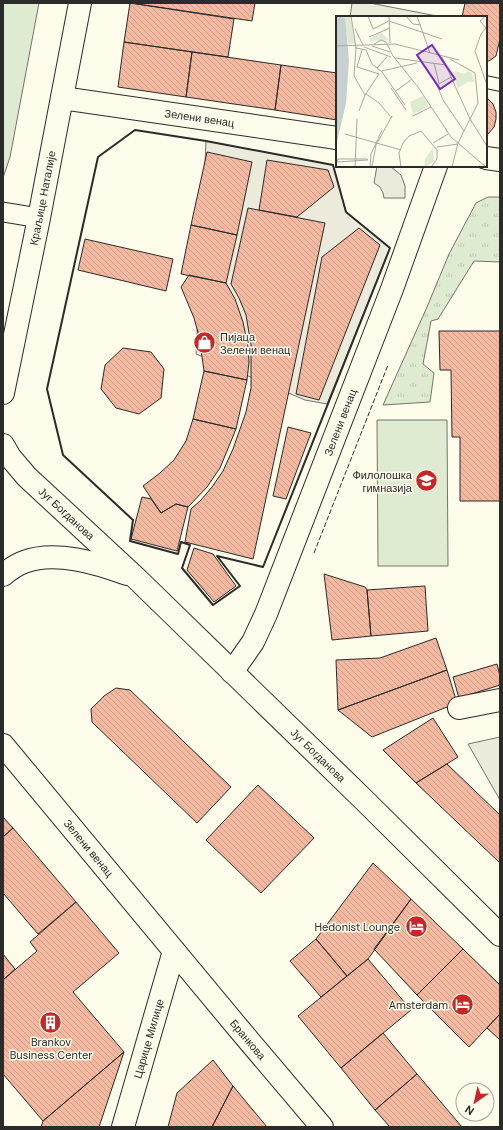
<svg xmlns="http://www.w3.org/2000/svg" width="503" height="1130" font-family="'DM Sans',sans-serif">
<defs>
<pattern id="grass-tufts" width="24" height="20" patternUnits="userSpaceOnUse"><rect width="24" height="20" fill="#deebd1"/><path d="M3 7l-1-3M5 7V3M7 7l1-3M15 17l-1-3M17 17v-4M19 17l1-3" fill="none" stroke="#bfcab4"/></pattern>
<pattern id="building-back-hatch" width="6" height="6" patternUnits="userSpaceOnUse"><rect width="6" height="6" fill="#f2b8a0"/><path d="M-1 5l2 2M0 0l6 6M5-1l2 2" fill="none" stroke="#d09e8a"/></pattern>
</defs>
<rect width="100%" height="100%" fill="#fdfbea"/>
<!-- grass -->
<path fill="url(#grass-tufts)" stroke="#74746e" d="M488,197h12v65l-26,-1 -36,58 -7,2 -8,43 11,9 -4,29 -47,3 44,-98 22,-53 27,-51z"/>
<!-- park -->
<path fill="#deebd1" stroke="#74746e" d="M3,3h36l-29,154 -7,21z
M377,420h70l1,146h-70z"/>
<!-- parking -->
<path fill="#eceadb" stroke="#74746e" d="M352,3h18l72,14h-92z
M206,141l127,24 13,47 44,36 -63,156 -22,-4 -109,-46z
M377,166l14,1 10,8 4,11v12h-21l-1,-5 -3,-6 -6,-4z
M500,737v63l-32,-56z"/>
<!-- building -->
<path fill="url(#building-back-hatch)" stroke="#2b2b2b" d="M130,3l104,16 -6,38 -104,-15z
M131,3h124l-3,18z
M465,3h35v36l-4,17 -7,5h-3v-44h-24z
M124,42l68,10 -6,45 -68,-10z
M192,52l89,13 -6,45 -89,-13z
M281,65l56,8v47l-62,-10z
M486,97l7,7 3,8v7l-2,8 -5,6 -3,2z
M207,152l45,10 -15,73 -46,-10z
M267,160l61,10 6,17 -37,30 -38,-7z
M248,208l77,15 -72,336 -68,-17 6,-33 10,-9 11,-13 11,-16 10,-22 13,-37 5,-24v-43l-5,-30 -7,-17 -8,-14z
M191,225l46,10 -11,48 -45,-9z
M359,228l21,17 -61,155 -23,-6 26,-137z
M85,239l88,20 -7,32 -88,-21z
M189,275l37,8 9,16 8,23 5,25 1,15 -2,18 -43,-9 -5,-35 -5,-18 -13,-31z
M439,331h61v170h-40v-64h-8l-1,-67h-11z
M123,348l28,4 13,17 -3,29 -22,16 -23,-6 -15,-19 4,-24z
M204,371l43,9 -11,49 -43,-10z
M193,419l43,10 -16,39 -13,19 -19,20 -12,-3 -15,9 -18,-27 17,-13 14,-13 12,-19z
M288,427l23,6 -25,66 -13,-3z
M142,497l9,2 10,14 15,-9 12,3 -11,44 -46,-12z
M194,548l19,6 23,32 -22,16 -27,-32z
M324,574l41,13 2,3 4,46 -39,4z
M425,586l3,45 -57,5 -4,-46z
M436,638l11,32 -109,40 -2,-50 44,-2z
M497,664l3,12v9l-41,13 -6,-21z
M447,670l10,33 -85,34 -34,-27z
M116,688l14,2 101,97 -34,36 -105,-101 -1,-13 13,-13z
M433,718l25,39 -42,26 -33,-33z
M447,764l53,51v48l-84,-80z
M258,785l56,53 -53,55 -55,-53z
M3,817l10,11 -10,9z
M13,828l63,74 -38,32 -35,-41v-56z
M373,863l38,36 -43,60 -21,17 -31,-37z
M411,899l52,50 -46,46 -43,-46z
M76,902l43,51 -46,39 51,60 -81,69 -40,-47v-94l34,-29 -7,-9z
M316,939l31,37 -26,21 -31,-36z
M463,949l37,36v29l-31,33 -52,-52z
M3,954l12,15 -12,11z
M368,959l43,51 -70,58 -43,-52z
M500,1014v26l-13,-12z
M383,1033l34,41 -42,36 -34,-42z
M124,1052l-25,75h-58l2,-6z
M213,1060l20,26 -21,41h-44l9,-34z
M417,1074l45,53h-72l-15,-17z
M233,1086l34,41h-55z"/>
<g fill="none" stroke-linecap="round" stroke-linejoin="round">
<defs>
<path id="service" d="M486,82l14,3"/>
<path id="pedestrian" d="M3,212l36,6"/>
<g id="minor">
<path id="s1" d="M62,98l275,40"/>
<path d="M486,158l14,2"/>
<path id="s2" d="M3,445l7,12 17,20 108,100 229,223 136,135"/>
<path d="M3,575c6,-5 13,-10 21,-13 31,-12 73,1 103,12"/>
<path id="s3" d="M232,672l21,-30 13,-28 126,-325 44,-123"/>
<path d="M459,708l41,-8"/>
<path id="s4" d="M123,1127l51,-176"/>
</g>
<g id="tertiary">
<path id="s5" d="M3,393l36,-175 41,-215"/>
</g>
<g id="secondary">
<path id="s6" d="M3,745l236,284 83,98"/>
</g>
</defs>
<!-- service casing -->
<use href="#service" stroke="#2b2b2b" stroke-width="14"/>
<!-- pedestrian casing -->
<use href="#pedestrian" stroke="#2b2b2b" stroke-width="21"/>
<!-- minor casing -->
<use href="#minor" stroke="#2b2b2b" stroke-width="24"/>
<!-- tertiary casing -->
<use href="#tertiary" stroke="#2b2b2b" stroke-width="24"/>
<!-- secondary casing -->
<use href="#secondary" stroke="#2b2b2b" stroke-width="24"/>
<!-- service -->
<use href="#service" stroke="#fdfbea" stroke-width="12"/>
<!-- pedestrian -->
<use href="#pedestrian" stroke="#fdfbea" stroke-width="19"/>
<!-- minor -->
<use href="#minor" stroke="#fdfbea" stroke-width="22"/>
<!-- tertiary -->
<use href="#tertiary" stroke="#fdfbea" stroke-width="22"/>
<!-- secondary -->
<use href="#secondary" stroke="#fdfbea" stroke-width="22"/>
<!-- fence -->
<path stroke="#2b2b2b" stroke-width="1" stroke-dasharray="5 2" stroke-linecap="butt" d="M314,553l74,-188"/>
<!-- wall -->
<path stroke="#2b2b2b" stroke-width="2" d="M135,130l71,11 127,24 13,47 44,36 -127,319 -46,-11 23,30 -27,19 -31,-37 8,-23 -9,-3 -3,12 -48,-13 3,-21 -70,-65 -16,-66 51,-232z"/>
</g>
<!-- icons -->
<defs>
<symbol id="shop-disc" viewBox="-11 -11 22 22"><circle r="9.5" fill="#c62828" stroke="#fdfbea"/><path d="M-5-2.5h2.3a2.7 3.5 0 0 1 5.4 0H5L5.5 6h-11ZM-1.5-2.5h3a1.5 2.3 0 0 0-3 0Z" fill="#fff"/></symbol>
<symbol id="school-disc" viewBox="-11 -11 22 22"><circle r="9.5" fill="#c62828" stroke="#fdfbea"/><path d="M0-5L7-2L0 1L-7-2ZM-4 1L0 2.5L4 1V4Q0 6-4 4Z" fill="#fff"/></symbol>
<symbol id="hotel-disc" viewBox="-11 -11 22 22"><circle r="9.5" fill="#c62828" stroke="#fdfbea"/><path d="M-6-4.5h1.5V1H6V5H4.5V3h-9V5H-6ZM-4 0a1.8 1.8 0 1 1 3.6 0ZM.5 0V-2.5h3Q6-2.5 6 0Z" fill="#fff"/></symbol>
<symbol id="building-disc" viewBox="-11 -11 22 22"><circle r="9.5" fill="#c62828" stroke="#fdfbea"/><path d="M-4-6H4V6H1V3H-1V6H-4ZM-2.5-4.3h1.7v1.8h-1.7ZM.8-4.3h1.7v1.8H.8ZM-2.5-1h1.7V.8h-1.7ZM.8-1h1.7V.8H.8Z" fill="#fff"/></symbol>
</defs>
<g fill-rule="evenodd">
<use href="#shop-disc" x="192" y="330" width="25" height="25"/>
<use href="#school-disc" x="414" y="468" width="25" height="25"/>
<use href="#hotel-disc" x="404" y="914" width="25" height="25"/>
<use href="#hotel-disc" x="450" y="992" width="25" height="25"/>
<use href="#building-disc" x="38" y="1010" width="25" height="25"/>
</g>
<g text-anchor="middle" dominant-baseline="central" stroke-width="3" stroke-linejoin="round" paint-order="stroke">
<!-- street labels -->
<g font-size="11" fill="#2b2b2b" stroke="#fdfbea">
<text stroke="none"><textPath href="#s1" startOffset="139">Зелени венац</textPath></text>
<text stroke="none"><textPath href="#s5" startOffset="199">Краљице Наталије</textPath></text>
<text stroke="none"><textPath href="#s3" startOffset="273">Зелени венац</textPath></text>
<text stroke="none"><textPath href="#s2" startOffset="94">Југ Богданова</textPath></text>
<text stroke="none"><textPath href="#s2" startOffset="443">Југ Богданова</textPath></text>
<text stroke="none"><textPath href="#s6" startOffset="134">Зелени венац</textPath></text>
<text stroke="none"><textPath href="#s4" startOffset="92">Царице Милице</textPath></text>
<text stroke="none"><textPath href="#s6" startOffset="383">Бранкова</textPath></text>
</g>
<!-- poi labels -->
<g font-size="11" fill="#2b2b2b" stroke="#fdfbea" text-anchor="end">
<text x="220" y="337" text-anchor="start">Пијаца<tspan x="220" dy="13">Зелени венац</tspan></text>
<text x="412" y="475">Филолошка<tspan x="412" dy="13">гимназија</tspan></text>
<text x="400" y="927">Hedonist Lounge</text>
<text x="448" y="1005">Amsterdam</text>
<text x="51" y="1042" text-anchor="middle">Brankov<tspan x="51" dy="13">Business Center</tspan></text>
</g>
</g>
<!-- overview -->
<g transform="translate(336 16)">
<rect width="151" height="151" fill="#fdfbea"/>
<path d="M97,132l1,13 -3,-2 3,2 -3,3 -2,-2 2,2 -7,3 1,-8z" fill="#deebd1"/>
<path d="M8,0h6l5,27 -7,1zM45,16l8,8 -19,1v-3zM120,55l8,3 4,-3 4,2 2,9h-6l-10,6 -7,-15zM87,80l6,11 -16,7 -3,-12z" fill="#deebd1"/>
<path d="M0,0l9,2 4,42 -3,43 -10,43z" fill="#c7d0d0"/>
<path fill="none" stroke="#a9a89e" stroke-width="1" d="M15,0l5,32 10,2 6,14 10,8 23,33M32,0l5,13 16,-8M53,0l1,27M70,0l7,8 8,1M81,0l13,37M150,0l-6,5 6,7M53,5l53,18M150,12l-5,6 -6,17 12,34M19,13l8,16M33,21l21,-9M38,28l7,-4 5,2 7,14 25,31 33,50 35,30M0,30l59,-2 64,16M36,30l18,6M20,31l-2,29 11,19M28,31l27,10M26,34l-5,17 22,7M106,41l28,62 17,27M59,42l51,7M114,43l25,14M98,47l5,20M41,52l10,-11M46,55l35,-8M115,61l-14,8 6,15 21,31M55,72l15,22M60,75l16,-12M30,78l13,9 11,13M23,95l6,-16 14,-21M77,100l18,-9M85,115l16,19v9l-6,8M9,118l56,16M97,127l15,-9M101,131l21,-3M2,143h29l1,1 -31,2zM19,151l2,-48M34,151l1,-13 11,-24M36,151l4,-22 16,-29 -2,3M65,151l-2,-14 4,-10 6,-7 12,-5M116,151l6,-24 20,-40 -3,-30"/>
<path fill="#7b2cbf" fill-opacity="0.15" stroke="#7b2cbf" stroke-width="2" d="M96,29l23,34 -15,10 -23,-34z"/>
<rect width="151" height="151" fill="none" stroke="#2b2b2b" stroke-width="2"/>
</g>
<!-- border -->
<rect width="503" height="1130" fill="none" stroke="#2b2b2b" stroke-width="8"/>
<!-- north arrow -->
<g transform="translate(475 1102) rotate(214)"><circle r="19" fill="#fdfbea" stroke="#a9a89e"/>
<path d="M0-3L7 15L0 10L-7 15Z" fill="#c62828"/>
<text y="-6" font-size="11" font-weight="bold" text-anchor="middle" fill="#2b2b2b">N</text>
</g>
</svg>
